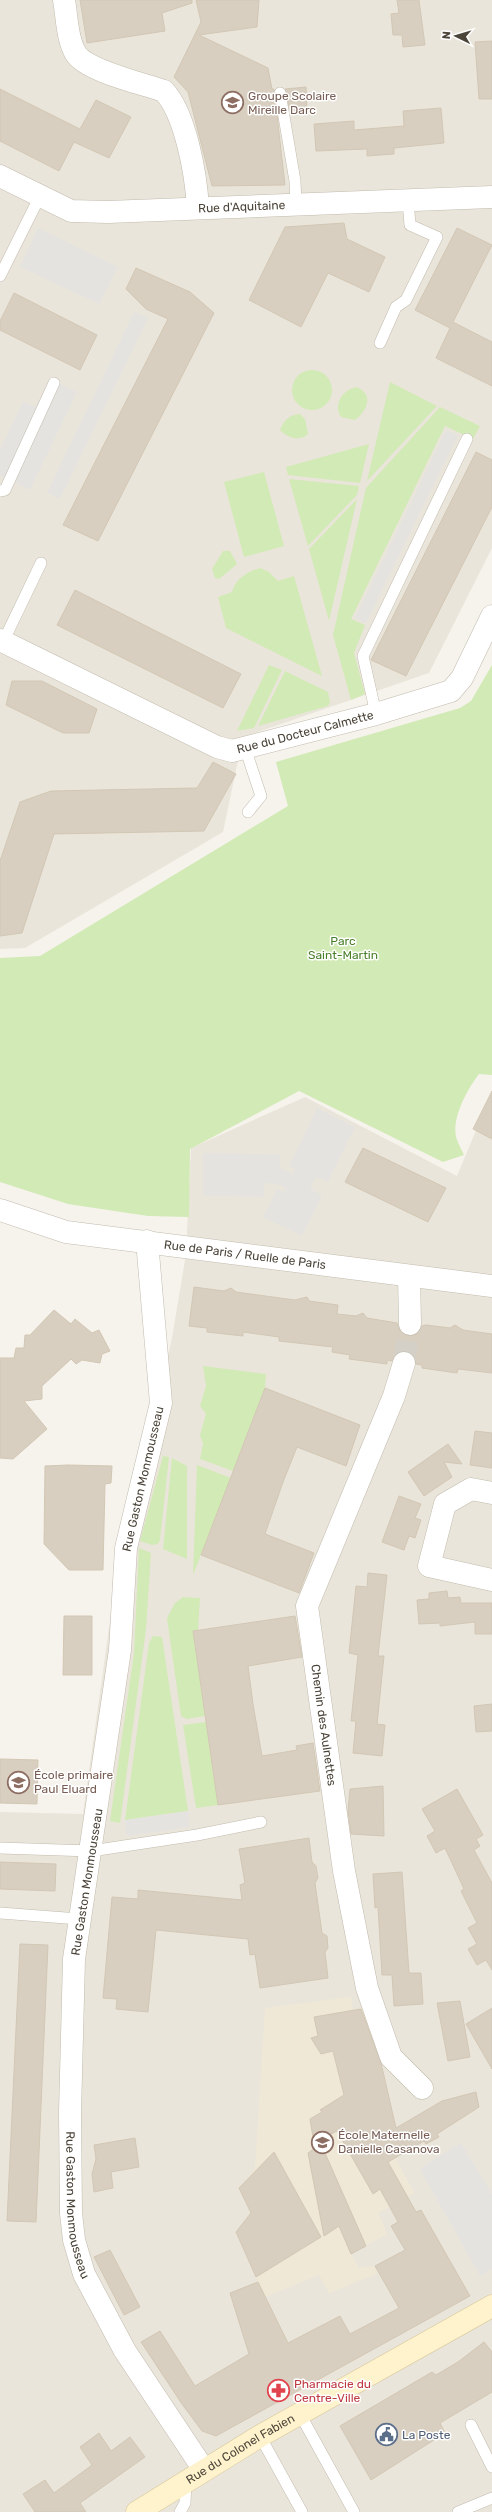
<svg xmlns="http://www.w3.org/2000/svg" width="492" height="2512" font-family="Rubik,sans-serif">
<rect width="100%" height="100%" fill="#f6f3ec"/>
<!-- residential -->
<path fill="#eae5da" d="M0,0h492v548l-63,125 -186,64 -20,95 -198,116 -25,1z
M492,1092v1420h-492v-700l83,2 33,-236 56,-240 14,-84 5,-106 114,-51 152,79z"/>
<!-- education -->
<path fill="#efe8d6" d="M351,1997l2,13 14,-3 22,90 6,60 19,36 -36,20 9,21 -36,20 8,14 15,-2 4,7 -49,20 -10,-18 -54,22 -29,-65 15,-19 -12,-25 16,-19 10,-161z"/>
<!-- green -->
<path fill="#d2eab5" d="M292 390a20 20 0 1 1 40 0a20 20 0 1 1-40 0Z
M390,382l47,24 -70,75z
M356,387c19,7 11,24 -1,33l-14,-3c-8,-12 1,-27 15,-30z
M440,407l40,19 -7,13 -28,-13 -94,193 14,6 -11,28 11,41 -14,6 -18,-65 33,-147z
M300,414l5,5 3,15c-9,8 -20,4 -28,-4 4,-10 9,-15 20,-16z
M369,444l-9,39 -72,-8 -2,-8z
M264,472l20,74 -40,11 -20,-75z
M289,479l70,7 -2,9 -49,51z
M357,499l-28,122 -20,-72z
M223,551h7l7,13 -18,15 -4,-1 -3,-9z
M260,568l9,4 9,9 16,-5 28,100 -96,-48 -8,-31 14,-5c4,-14 15,-20 28,-24z
M269,665l13,5 -28,58 -17,3z
M492,665v410l-13,-1c-12,16 -27,43 -23,63 2,6 5,12 8,18l-21,7 -144,-71 -109,58 -1,68 -41,-1 -80,-12 -68,-22v-224l40,-2 248,-150 -12,-44 184,-54 11,-7z
M285,671l43,21 2,10 -2,4 -70,20z
M203,1366l63,8 -1,14 -32,83 -33,-12 3,-15 -3,-9 6,-21 -6,-8 6,-20z
M163,1456l6,1 -9,83 -2,4 -6,1 -12,-4z
M172,1458l15,8v93l-24,-10z
M197,1465l34,13 -38,97z
M139,1548l12,5 -5,76 -26,194 -10,-2 24,-168z
M183,1597l17,1 -2,32 -5,1 12,85 -18,3 -6,-3 -14,-98 8,-15z
M153,1636l9,1 26,174 -63,9 24,-177z
M206,1722l12,83 -22,3 -13,-83z"/>
<!-- parking -->
<path fill="#e5e3e0" d="M38,228l80,39 -19,37 -79,-37z
M134,312l14,6 -88,181 -13,-6z
M49,379l28,13 -47,98 -30,-15v-25l23,-49 13,6z
M446,430l12,5 -92,188 -11,-5z
M317,1108l38,19 -27,55 -12,-5 -6,12 12,6 -20,41 -39,-19 14,-28 7,3 2,-4 -10,-4 -12,-1v14l-61,-1v-43l77,1v14l13,6 2,-5 -6,-3z
M188,1811l2,16 -63,9 -2,-16z
M461,2143l31,51v75l-12,7 -59,-105 2,-5z"/>
<!-- building -->
<path fill="#d8cfc1" stroke="#d3c7b4" d="M80,0h112v3l-30,10 3,18 -78,12z
M196,0h63l-2,27 -58,8 69,33 4,21h2l11,96 -73,1 -24,-94 -14,-15 27,-55z
M397,0h22l6,45 -22,2 -1,-12h-9l-2,-21 8,-1z
M492,41v58h-13l-4,-57z
M306,87l1,24h-17l-5,-22z
M0,89l80,40 16,-29 35,17 -22,41 -35,-16 -15,29 -59,-30z
M441,108l3,35 -50,5v6l-27,2v-7l-51,2 -2,-27 40,-3v9l50,-4 -1,-15z
M344,223l3,16 38,18 -16,35 -41,-19 -27,54 -52,-27 36,-73z
M457,228l35,17 -39,77 39,20v44l-56,-28 14,-30 -35,-18z
M136,268l54,24 24,21 -116,228 -35,-16 105,-206 -22,-10 -20,-20z
M14,293l83,42 -17,35 -80,-40v-9z
M476,452l16,8v47l-86,169 -35,-16z
M75,590l166,84 -18,34 -166,-83z
M12,681h30l55,28 -8,24h-26l-57,-28z
M213,762l23,12 -32,57 -150,3 -32,99 -22,3v-75l20,-59 31,-11 146,-3z
M492,1091v48l-19,-10z
M363,1148l83,40 -18,34 -83,-40z
M194,1287l30,4 7,-3 5,4 59,8 12,-3 2,4 29,4 -1,9 19,2 7,-3 4,5 30,5 3,8 10,5 7,-2 5,-8 4,-1 24,3 5,-3 8,5 29,4v39l-34,-4 -1,4 -35,-5v-3l-6,-1 -3,-9 -6,-4 -11,3 -4,7 -5,-1v4l-38,-5 1,-4 -18,-3 1,-5 -54,-6v-4l-36,-5v4l-36,-4v-4l-18,-2z
M54,1310l17,14 4,-5 17,14 7,-3 11,21 -8,3 -2,9 -18,-3 -6,4 -5,-5 -29,27v13l-18,2 23,28 -34,30 -13,-1v-100h14l2,-10h8l1,-13h5z
M265,1388l95,37 -14,41 -49,-19 -14,35 -18,52 49,19 -15,40 -98,-38z
M475,1431l17,2v35l-22,-3z
M448,1444l14,20 -18,-2 8,15 -28,19 -16,-24z
M68,1465l44,1 -1,17 -6,1 -2,86h-34l-25,-26 1,-78z
M399,1496l22,8 -6,14 6,2 -6,18 -6,-2 -5,14 -22,-8z
M368,1573l19,2 -9,81h6l-7,68 8,1 -3,31 -29,-3 3,-32h-5l7,-66 -9,-2 7,-67 11,1z
M447,1591l1,7 12,-1 1,6h31v31h-17v-12l-35,4v-3l-21,1 -2,-24 12,-1v-6z
M64,1616h28v59h-29z
M295,1616l7,41 -54,9 5,38 9,52 35,-6 -1,-4 17,-3 7,48 -102,14 -25,-174z
M492,1704v27l-16,1 -2,-26z
M0,1759l38,1 -1,44 -37,-1z
M383,1786l1,50 -33,-2 -3,-23 2,-22z
M457,1789l26,46 -7,4 4,7 -6,4 18,33v87l-6,-10 -9,5 -9,-16 9,-5 -9,-16 9,-5 -16,-32 3,-2 -19,-41 -9,5 -9,-17 8,-5 -13,-22z
M309,1838l3,24 4,4 2,12 -3,5 7,50 5,3 1,12 -3,4 3,26 -68,10 -5,-34 -5,1 -2,-16 -92,-9 -8,82 -32,-3 1,-10 -14,-1 9,-101 26,2v-9l104,10 -2,-15 5,-2 -6,-34z
M0,1862l56,2 -1,27 -55,-2z
M402,1872l7,101h12l2,31 -29,2 -2,-31h-10l-4,-68 -3,1 -2,-34z
M20,1944l28,1 -12,277 -29,-1z
M460,2001l10,56 -22,4 -11,-58z
M492,2008v61l-26,-45z
M361,2009l20,54 15,65 46,-27 34,-9 3,15 -42,27 2,3 -13,7 -2,-3 -36,21 28,50 5,-2 49,86 -254,140 -14,-5 -20,-27 -41,-62 19,-11 35,55 54,-32 -19,-61 28,-11 30,61 52,-27 10,18 49,-26 -24,-42 30,-16 -14,-24 7,-4 -18,-33 -7,5 -36,-63 -23,12 -4,-24 12,-7 -2,-2 24,-15 -11,-44 -12,3 -10,-16 7,-2 -4,-19z
M135,2138l4,29 -28,5 2,16 -19,4 -2,-18 4,-15 -2,-14z
M321,2144l45,102 -15,8 -12,-28 -15,10 -16,-83z
M274,2152l47,85 -65,40 -20,-45 15,-19 -12,-25z
M110,2250l30,57 -16,8 -30,-58z
M484,2342l8,10v40l-52,31 5,10 -74,47 -31,-54 92,-54 4,3 22,-13z
M99,2433l12,18 19,-14 15,20 -65,46 6,9h-51l-12,-18 22,-14 9,13 38,-28 -12,-18z"/>
<g fill="none" stroke-linecap="round" stroke-linejoin="round">
<!-- street-tunnel -->
<path stroke="#d4d0c8" stroke-width="22" stroke-dasharray="22 11" stroke-linecap="butt" d="M404,1363l6,-39"/>
<defs>
<path id="lane" d="M280,93l15,88 1,24
M0,276l40,-80
M380,343l16,-36 10,-7 31,-63 -27,-12 -2,-25
M0,491l5,-1 49,-107
M4,640l37,-77
M376,714l-13,-58 104,-217
M245,748l16,48 -13,16
M0,1848l91,3 106,-16 64,-13
M0,1913l79,6
M300,2414l54,98
M471,2425l21,42
M260,2436l42,76
M180,2512l5,-9 1,-22
M458,2512l34,-14"/>
<g id="street">
<path d="M64,0c3,17 3,39 12,54 11,17 68,30 88,37 22,24 32,84 34,117"/>
<path id="s1" d="M0,176l71,35 37,1 384,-15"/>
<path id="s2" d="M0,640l217,107 15,4 144,-37 75,-23 11,-13 30,-62"/>
<path id="s3" d="M0,1210l66,22 426,54"/>
<path id="s4" d="M147,1241l14,162 -35,145 -6,102 -46,309 -4,154 1,100 3,27 10,34 41,77 79,119"/>
<path d="M409,1276l1,48"/>
<path id="s5" d="M404,1363l-10,33 -87,210 37,265 23,117 24,69 31,31"/>
<path d="M492,1493l-21,-4 -26,15 -16,62 63,14"/>
</g>
<g id="secondary">
<path id="s6" d="M137,2512l123,-76 232,-130"/>
</g>
</defs>
<!-- lane casing -->
<use href="#lane" stroke="#c2bbae" stroke-width="12"/>
<!-- street casing -->
<use href="#street" stroke="#c2bbae" stroke-width="23"/>
<!-- secondary casing -->
<use href="#secondary" stroke="#d6c79b" stroke-width="23"/>
<!-- lane -->
<use href="#lane" stroke="#fff" stroke-width="11"/>
<!-- street -->
<use href="#street" stroke="#fff" stroke-width="22"/>
<!-- secondary -->
<use href="#secondary" stroke="#fff3cd" stroke-width="22"/>
</g>
<!-- icons -->
<defs>
<symbol id="school-ring" viewBox="-11 -11 22 22"><circle r="9.5" fill="#fff" stroke="#8d6e63" stroke-width="1.5"/><path d="M0-5L7-2L0 1L-7-2ZM-4 1L0 2.5L4 1V4Q0 6-4 4Z" fill="#8d6e63"/></symbol>
<symbol id="pharmacy-ring" viewBox="-11 -11 22 22"><circle r="9.5" fill="#fff" stroke="#e0444e" stroke-width="1.5"/><path d="M-2-6h4v4h4v4h-4v4h-4v-4h-4v-4h4Z" fill="#e0444e"/></symbol>
<symbol id="civic-ring" viewBox="-11 -11 22 22"><circle r="9.5" fill="#fff" stroke="#5c6f8a" stroke-width="1.5"/><path d="M-.6-6.5H3V-4.5H.6V-3L4-1V1h2V6H-6V1h2V-1L-.6-3ZM-1.2 2.5V6h2.4V2.5Z" fill="#5c6f8a"/></symbol>
</defs>
<g fill-rule="evenodd">
<use href="#school-ring" x="220" y="90" width="25" height="25"/>
<use href="#school-ring" x="6" y="1770" width="25" height="25"/>
<use href="#school-ring" x="310" y="2130" width="25" height="25"/>
<use href="#pharmacy-ring" x="266" y="2378" width="25" height="25"/>
<use href="#civic-ring" x="374" y="2422" width="25" height="25"/>
</g>
<g text-anchor="middle" dominant-baseline="central" stroke-width="3" stroke-linejoin="round" paint-order="stroke">
<!-- education labels -->
<g font-size="12" fill="#785e54" stroke="#fff" text-anchor="start">
<text x="248" y="96">Groupe Scolaire<tspan x="248" dy="14">Mireille Darc</tspan></text>
<text x="34" y="1775">École primaire<tspan x="34" dy="14">Paul Eluard</tspan></text>
<text x="338" y="2135">École Maternelle<tspan x="338" dy="14">Danielle Casanova</tspan></text>
</g>
<!-- street labels -->
<g font-size="12" fill="#4b4439" stroke="#fff">
<text stroke="none"><textPath href="#s1" startOffset="250">Rue d'Aquitaine</textPath></text>
<text stroke="none"><textPath href="#s2" startOffset="333">Rue du Docteur Calmette</textPath></text>
<text stroke="none"><textPath href="#s3" startOffset="250">Rue de Paris / Ruelle de Paris</textPath></text>
<text transform="translate(143 1479) rotate(-77)">Rue Gaston Monmousseau</text>
<text stroke="none"><textPath href="#s5" startOffset="382">Chemin des Aulnettes</textPath></text>
<text transform="translate(87 1882) rotate(-81)">Rue Gaston Monmousseau</text>
<text stroke="none"><textPath href="#s4" startOffset="973">Rue Gaston Monmousseau</textPath></text>
<text stroke="none"><textPath href="#s6" startOffset="121">Rue du Colonel Fabien</textPath></text>
</g>
<!-- park labels -->
<g font-size="12" fill="#4a7f2a" stroke="#fff">
<text x="343" y="941">Parc<tspan x="343" dy="14">Saint-Martin</tspan></text>
</g>
<!-- health labels -->
<g font-size="12" fill="#be3a42" stroke="#fff" text-anchor="start">
<text x="294" y="2384">Pharmacie du<tspan x="294" dy="14">Centre-Ville</tspan></text>
</g>
<!-- service labels -->
<g font-size="12" fill="#4e5e75" stroke="#fff" text-anchor="start">
<text x="402" y="2435">La Poste</text>
</g>
</g>
<!-- north arrow -->
<g transform="translate(456 36) rotate(275)" stroke="#ffffff" stroke-width="3" paint-order="stroke">
<path d="M0-3L7 15L0 10L-7 15Z" fill="#4b4439"/>
<text y="-6" font-size="11" font-weight="bold" text-anchor="middle" fill="#4b4439">N</text>
</g>
</svg>
